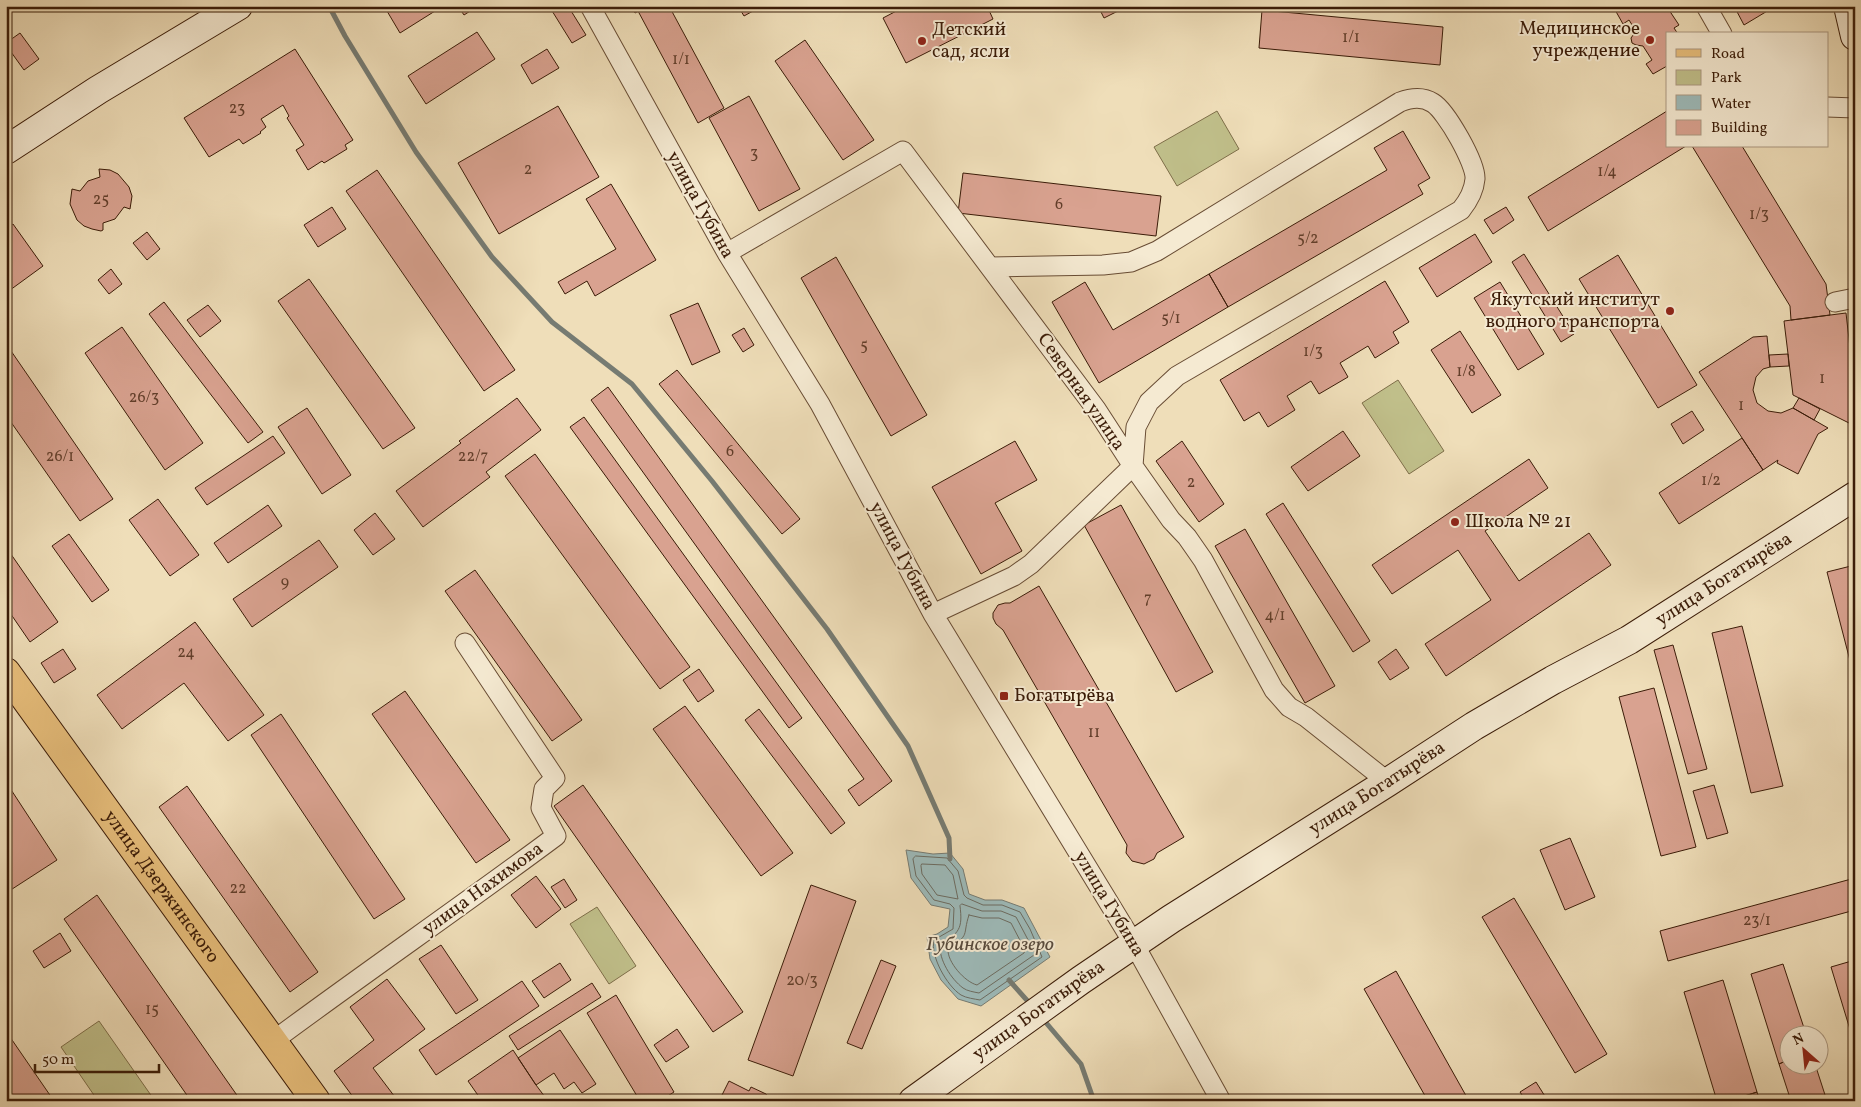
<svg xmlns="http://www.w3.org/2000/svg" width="1861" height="1107" font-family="Vollkorn,serif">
<rect width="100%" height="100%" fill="#efdeb9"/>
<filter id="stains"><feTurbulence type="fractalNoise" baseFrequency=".004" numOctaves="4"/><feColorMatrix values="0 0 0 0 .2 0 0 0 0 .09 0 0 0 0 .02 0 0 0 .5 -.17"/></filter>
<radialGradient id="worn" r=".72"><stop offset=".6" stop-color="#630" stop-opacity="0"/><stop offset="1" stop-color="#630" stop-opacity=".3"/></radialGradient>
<!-- green -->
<path fill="#c0bf8a" stroke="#7e6e49" d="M1217,111l22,38 -62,37 -23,-39z
M1398,380l46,71 -35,23 -47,-71z
M597,907l39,59 -27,18 -39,-60z
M99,1021l56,80h-57l-37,-54z"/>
<!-- water -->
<path fill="#9dbab9" stroke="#767b72" d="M906,850l27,4 17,-1 13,16 6,25 16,6h17l22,8 26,49 -69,49 -23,-7 -17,-19 -11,-21 -3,-22 10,-3 11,-7 2,-18 -19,-4 -20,-27z"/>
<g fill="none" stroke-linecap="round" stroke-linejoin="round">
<!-- shore -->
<path stroke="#6c6b60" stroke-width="1" d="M916,856l31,2 11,13 6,24 3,3 16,7h19l18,7 10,17 12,28 -62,43c-5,-1 -14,-2 -19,-5 -14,-9 -31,-39 -27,-55l19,-11 1,-21 -4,-4 -16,-4 -18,-24 -3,-17z
M922,864l23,1 8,10 5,24 -21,-4 -15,-21 -1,-8z
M962,904l20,7h19l15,6 19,36 -1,2 -55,38c-5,-1 -12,-2 -16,-5 -12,-9 -24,-28 -23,-43 19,-12 23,-16 20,-39z
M969,915l13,3h17l12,5 14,27 -1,3 -47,32c-12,-3 -30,-23 -29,-36 23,-15 14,-13 21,-34z"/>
<!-- stream -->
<path stroke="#767b72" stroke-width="5" d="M329,6l16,30 71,116 76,105 60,65 80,62 80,97 115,148 81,117 41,92 1,21
M1009,980l23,26
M1042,1018l39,46 13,37"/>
</g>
<!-- building -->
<path fill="#d9a290" stroke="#3b1c08" d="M384,6h59l-43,27z
M458,6h20l-14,9z
M549,6h19l18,29 -14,8z
M631,6h17l-13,7z
M648,6h21l55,102 -26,15 -60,-112z
M738,6h24l-18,10z
M906,6h81l6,13 -87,44 -23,-45z
M1098,6h30l-24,12z
M1558,6h10l-3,5z
M1617,6h43l2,4 5,-3 12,18 -5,3 4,6h-11v32l-14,8 -7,-10 6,-4 -9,-14 -7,-1 -4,-2 -1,-5 5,-7 -7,-11 -6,4 -9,-16z
M1734,6h33l2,4 -25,15z
M1262,10l181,17 -3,38 -181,-17z
M477,32l18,27 -69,45 -18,-28z
M20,33l19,26 -15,11 -18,-25v-2z
M805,40l69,100 -31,20 -68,-99z
M295,49l58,91 -8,5 2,4 -23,14 -2,-2 -14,9 -12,-20 8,-5 -17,-27 2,-2 -6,-11 -22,14 5,8 -6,5 1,1 -18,11 -4,-5 -30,18 -25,-39z
M547,49l12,19 -27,16 -11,-19z
M6,59l5,8 -5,4z
M749,96l51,93 -41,22 -50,-93z
M558,106l41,71 -100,57 -41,-71z
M1667,111v35h19l-138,85 -20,-34z
M1403,131l27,47 -12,7 5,9 -195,113 -19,-33 178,-104 -13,-22z
M1692,146h50l84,138 4,31 -39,5 -1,-14z
M99,169l11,1 8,4 11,13 3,9 -2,13 -6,-2 -9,12 -12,4v7l-2,1 -9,-2 -8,-3 -7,-6 -7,-16 2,-15 8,2 8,-10 12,-4z
M377,170l138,200 -31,21 -138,-200z
M963,173l198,23 -5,40 -198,-23z
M611,184l45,76 -61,36 -8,-15 -22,13 -7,-12 58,-33 -30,-50z
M332,207l14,22 -28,18 -14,-22z
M1506,207l8,13 -21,14 -9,-14z
M13,224l30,42 -37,27v-64z
M147,232l13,17 -13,11 -14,-17z
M1475,234l17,28 -55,35 -18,-29z
M1524,254l50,80 -13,8 -49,-80z
M1618,255l79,130 -39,23 -79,-129z
M836,257l91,158 -36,21 -90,-158z
M111,269l11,15 -13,10 -11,-14z
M1209,274l19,33 -129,76 -47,-81 33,-20 28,48z
M309,279l106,149 -32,21 -105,-148z
M1385,281l24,41 -16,10 6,11 -24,15 -7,-12 -28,17 8,14 -29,17 -8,-13 -24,15 8,14 -27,17 -9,-15 -15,9 -24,-41z
M1500,282l44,72 -26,16 -44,-72z
M164,302l99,130 -15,11 -99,-129z
M698,303l22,49 -28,13 -22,-50z
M208,305l13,16 -21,16 -13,-17z
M1846,313l9,79v34l-62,-31 -9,-74z
M122,327l81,116 -38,27 -80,-117z
M744,328l10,17 -11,7 -11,-17z
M1460,331l41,64 -29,18 -41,-63z
M1767,336l3,31 -7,2 -7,8 -3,13 4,13 11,8 13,2 12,-5 35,20 -10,6 -20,40 -21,-11 1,-3 -15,10 -64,-98 54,-35z
M9,348l104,151 -33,22 -74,-106v-65z
M1788,354l1,12 -19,1 -1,-12z
M677,370l123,149 -18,15 -123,-150z
M608,387l284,394 -33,25 -11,-16 16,-11 -273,-379z
M517,398l24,32 -55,42 4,5 -67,50 -27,-36 65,-48 -2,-2z
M1799,398l21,11 -6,11 -21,-12z
M307,408l44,67 -29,19 -44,-67z
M1692,411l12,19 -21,14 -12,-20z
M584,417l218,301 -13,10 -219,-301z
M1343,431l17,25 -52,35 -17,-24z
M273,436l12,17 -78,52 -12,-17z
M1742,438l21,32 -84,54 -20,-31z
M1015,441l22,39 -42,23 27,48 -41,23 -49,-87z
M1182,441l42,63 -25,18 -43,-61z
M535,454l155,213 -30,22 -155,-213z
M1529,459l19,29 -63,43 34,50 70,-48 22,32 -165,111 -21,-32 66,-44 -33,-50 -66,44 -20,-29z
M158,499l41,56 -29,21 -41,-56z
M1283,503l87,138 -17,11 -87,-138z
M268,505l14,21 -54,37 -14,-20z
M1121,505l92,167 -37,20 -92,-167z
M375,513l20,26 -22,16 -19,-25z
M1245,529l90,157 -30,17 -90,-157z
M69,534l40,56 -17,12 -40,-56z
M319,540l19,27 -86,60 -19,-28z
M6,547l52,75 -28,20 -24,-35z
M1855,565v115l-28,-108z
M475,570l107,150 -30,21 -107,-150z
M1039,586l145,251 -27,16 -3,6 -10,5 -12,-3 -6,-8 1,-8 -124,-215 -7,-6 -3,-6v-5l5,-8 7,-2h5z
M195,622l69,93 -36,26 -44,-58 -62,46 -25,-34z
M1742,626l41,160 -32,7 -39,-160z
M1673,645l34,124 -19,5 -34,-124z
M63,649l13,20 -22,14 -13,-20z
M1396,649l13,19 -19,12 -12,-18z
M699,669l15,22 -16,11 -15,-22z
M1654,688l42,159 -35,9 -42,-159z
M405,691l105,149 -34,23 -104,-149z
M685,706l108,147 -32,23 -108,-147z
M759,709l86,114 -14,11 -86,-114z
M281,714l124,185 -31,20 -123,-184z
M6,782l51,78 -51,33v-36l4,-3 -4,-6z
M583,785l160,227 -30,20 -159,-226z
M1714,785l14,48 -21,6 -14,-48z
M187,786l131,186 -28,20 -131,-185z
M1570,838l25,59 -30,13 -25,-60z
M536,876l25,33 -25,19 -25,-33z
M1855,878v32l-187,51 -8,-30z
M564,879l13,21 -12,8 -14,-21z
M811,885l45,16 -63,175 -45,-16z
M97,895l144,206h-50l-127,-182z
M1514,898l93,156 -32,19 -93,-156z
M60,933l11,18 -27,17 -11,-17z
M441,945l37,55 -22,14 -37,-55z
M881,960l15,6 -34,83 -15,-6z
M1855,960v86l-24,-79z
M560,963l11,17 -27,18 -12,-17z
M1783,964l23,70h-18v26l-9,4 -28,-90z
M1396,971l73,130h-41l-64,-112z
M387,979l38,50 -52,39 25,33h-42l-22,-30 40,-31 -24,-33z
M1723,980l34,112 -28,9h-12l-33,-109z
M522,981l17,25 -103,69 -17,-25z
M592,983l9,14 -83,53 -9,-14z
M616,995l58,97 -14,9h-20l-53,-88z
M677,1029l12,18 -23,15 -12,-17z
M560,1030l36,54 -14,9 -8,-11 -10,7 -10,-16 -18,12 -18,-27z
M10,1037l44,64h-45l-3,-4v-57z
M513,1050l23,35 12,16h-66l-14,-20z
M1788,1060v4h27l12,37h-36l-12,-37z
M729,1081l20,10 2,-4 15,7 5,7h-56l6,-4z
M1536,1082l12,19h-22l-6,-9z
M1757,1092l3,9h-31z"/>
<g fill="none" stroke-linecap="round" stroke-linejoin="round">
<defs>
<path id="street" d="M590,6l137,247 93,151 113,210 201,330 87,157
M1706,6l16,28
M1827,107l28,1
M727,253l176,-102 193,258 37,57 38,54 16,17 16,23 71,130 15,17 17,10 82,65
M1835,302l20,-4
M933,614l81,-38 17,-12 102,-98 3,-39 13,-25 28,-26 284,-166c8,-10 13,-19 14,-31 1,-16 -29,-68 -42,-76 -11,-7 -22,-5 -33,-1l-243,149 -26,11 -28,3 -113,2
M273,1041c93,-69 189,-135 283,-205l-15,-28 3,-19 11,-11 -90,-135"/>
<g id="secondary">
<path d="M1848,6l7,30"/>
<path d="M6,150l92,-60 140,-84"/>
<path id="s1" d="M913,1101l168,-121 90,-61 217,-137 86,-56 79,-46 76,-40 226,-144"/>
</g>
<g id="primary">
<path id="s2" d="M6,672l310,429"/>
</g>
</defs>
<!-- street casing -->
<use href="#street" stroke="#684c34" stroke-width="21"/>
<!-- secondary casing -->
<use href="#secondary" stroke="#3b1c08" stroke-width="30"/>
<!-- primary casing -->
<use href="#primary" stroke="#3b1c08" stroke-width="30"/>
<!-- street -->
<use href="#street" stroke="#f5ead2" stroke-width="19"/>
<!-- secondary -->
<use href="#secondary" stroke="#f5ead2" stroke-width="28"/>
<!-- primary -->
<use href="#primary" stroke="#e8bf7c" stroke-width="28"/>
</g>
<!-- markers -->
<g fill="#8f2418" stroke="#f5ead2" stroke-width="2">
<circle cx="1650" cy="40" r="5"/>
<circle cx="922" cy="41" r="5"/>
<circle cx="1670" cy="311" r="5"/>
<circle cx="1455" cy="522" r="5"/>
<rect x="999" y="691" width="10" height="10" rx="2.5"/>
</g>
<g text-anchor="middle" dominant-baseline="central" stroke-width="4" stroke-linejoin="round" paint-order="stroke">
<!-- number labels -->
<g font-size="16" fill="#623e2a">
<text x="1351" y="38">1/1</text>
<text x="681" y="60">1/1</text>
<text x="237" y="109">23</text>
<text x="754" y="154">3</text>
<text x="528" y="170">2</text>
<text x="1607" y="172">1/4</text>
<text x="101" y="200">25</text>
<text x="1059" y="205">6</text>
<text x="1759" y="215">1/3</text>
<text x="1308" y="239">5/2</text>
<text x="1171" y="319">5/1</text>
<text x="864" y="346">5</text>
<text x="1313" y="352">1/3</text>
<text x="1466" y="372">1/8</text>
<text x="1822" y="379">1</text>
<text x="144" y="398">26/3</text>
<text x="1741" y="406">1</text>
<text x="730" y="452">6</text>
<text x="60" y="457">26/1</text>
<text x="473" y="457">22/7</text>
<text x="1711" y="481">1/2</text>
<text x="1191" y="483">2</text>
<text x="285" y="583">9</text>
<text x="1148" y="599">7</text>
<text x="1275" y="616">4/1</text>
<text x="186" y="653">24</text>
<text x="1094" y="733">11</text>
<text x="238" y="889">22</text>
<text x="1757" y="921">23/1</text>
<text x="802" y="981">20/3</text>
<text x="152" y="1010">15</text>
</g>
<!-- poi labels -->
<g font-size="19" fill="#3b1c08" stroke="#f5ead2" text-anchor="start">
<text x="1640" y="29" text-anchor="end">Медицинское<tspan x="1640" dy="22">учреждение</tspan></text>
<text x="932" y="30">Детский<tspan x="932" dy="22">сад, ясли</tspan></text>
<text x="1660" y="300" text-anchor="end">Якутский институт<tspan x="1660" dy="22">водного транспорта</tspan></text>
<text x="1465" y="522">Школа № 21</text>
<text x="1014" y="696">Богатырёва</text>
</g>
<!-- street labels -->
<g font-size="19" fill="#3b1c08" stroke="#f5ead2">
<text transform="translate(700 205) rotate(61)">улица Губина</text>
<text transform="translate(1081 392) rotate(55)">Северная улица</text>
<text transform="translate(902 556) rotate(62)">улица Губина</text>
<text stroke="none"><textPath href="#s1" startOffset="965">улица Богатырёва</textPath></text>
<text stroke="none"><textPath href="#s1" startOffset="560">улица Богатырёва</textPath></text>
<text stroke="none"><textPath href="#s2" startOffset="265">улица Дзержинского</textPath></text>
<text transform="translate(483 889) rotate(-36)">улица Нахимова</text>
<text transform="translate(1109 904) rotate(59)">улица Губина</text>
<text stroke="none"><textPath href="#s1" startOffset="155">улица Богатырёва</textPath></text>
</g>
<!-- water labels -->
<g font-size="20" font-style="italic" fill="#584b3d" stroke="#f5ead2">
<text x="990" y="945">Губинское озеро</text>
</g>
</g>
<!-- margin -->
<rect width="1861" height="1107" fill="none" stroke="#efdeb9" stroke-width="25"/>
<rect x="8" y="8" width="1846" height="1092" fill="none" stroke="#3b1c08" stroke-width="2.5"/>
<rect x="12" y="12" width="1836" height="1082" fill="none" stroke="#3b1c08"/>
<!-- legend -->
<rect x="1666" y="32" width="162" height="115" fill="#f5ead2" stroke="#ab9881"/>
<rect x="1676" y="49" width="25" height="8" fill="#e8bf7c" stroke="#ab9881"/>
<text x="1711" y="58" font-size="15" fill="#3b1c08">Road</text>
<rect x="1676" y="70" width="25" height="15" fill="#c0bf8a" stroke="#ab9881"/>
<text x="1711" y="82" font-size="15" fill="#3b1c08">Park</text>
<rect x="1676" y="95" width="25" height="15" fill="#9dbab9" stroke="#ab9881"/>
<text x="1711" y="108" font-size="15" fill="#3b1c08">Water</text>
<rect x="1676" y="120" width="25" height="15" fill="#d9a290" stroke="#ab9881"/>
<text x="1711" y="132" font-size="15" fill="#3b1c08">Building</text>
<!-- north arrow -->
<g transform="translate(1804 1050) rotate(333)"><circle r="24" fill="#f5ead2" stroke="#ab9881"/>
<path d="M0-4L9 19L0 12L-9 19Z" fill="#8f2418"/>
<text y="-8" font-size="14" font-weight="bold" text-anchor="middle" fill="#3b1c08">N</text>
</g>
<!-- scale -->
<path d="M35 1064v8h124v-8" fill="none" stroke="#3b1c08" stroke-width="2.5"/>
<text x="42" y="1064" font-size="15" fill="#3b1c08" stroke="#f5ead2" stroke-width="4" paint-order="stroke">50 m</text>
<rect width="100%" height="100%" filter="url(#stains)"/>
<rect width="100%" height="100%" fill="url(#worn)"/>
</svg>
